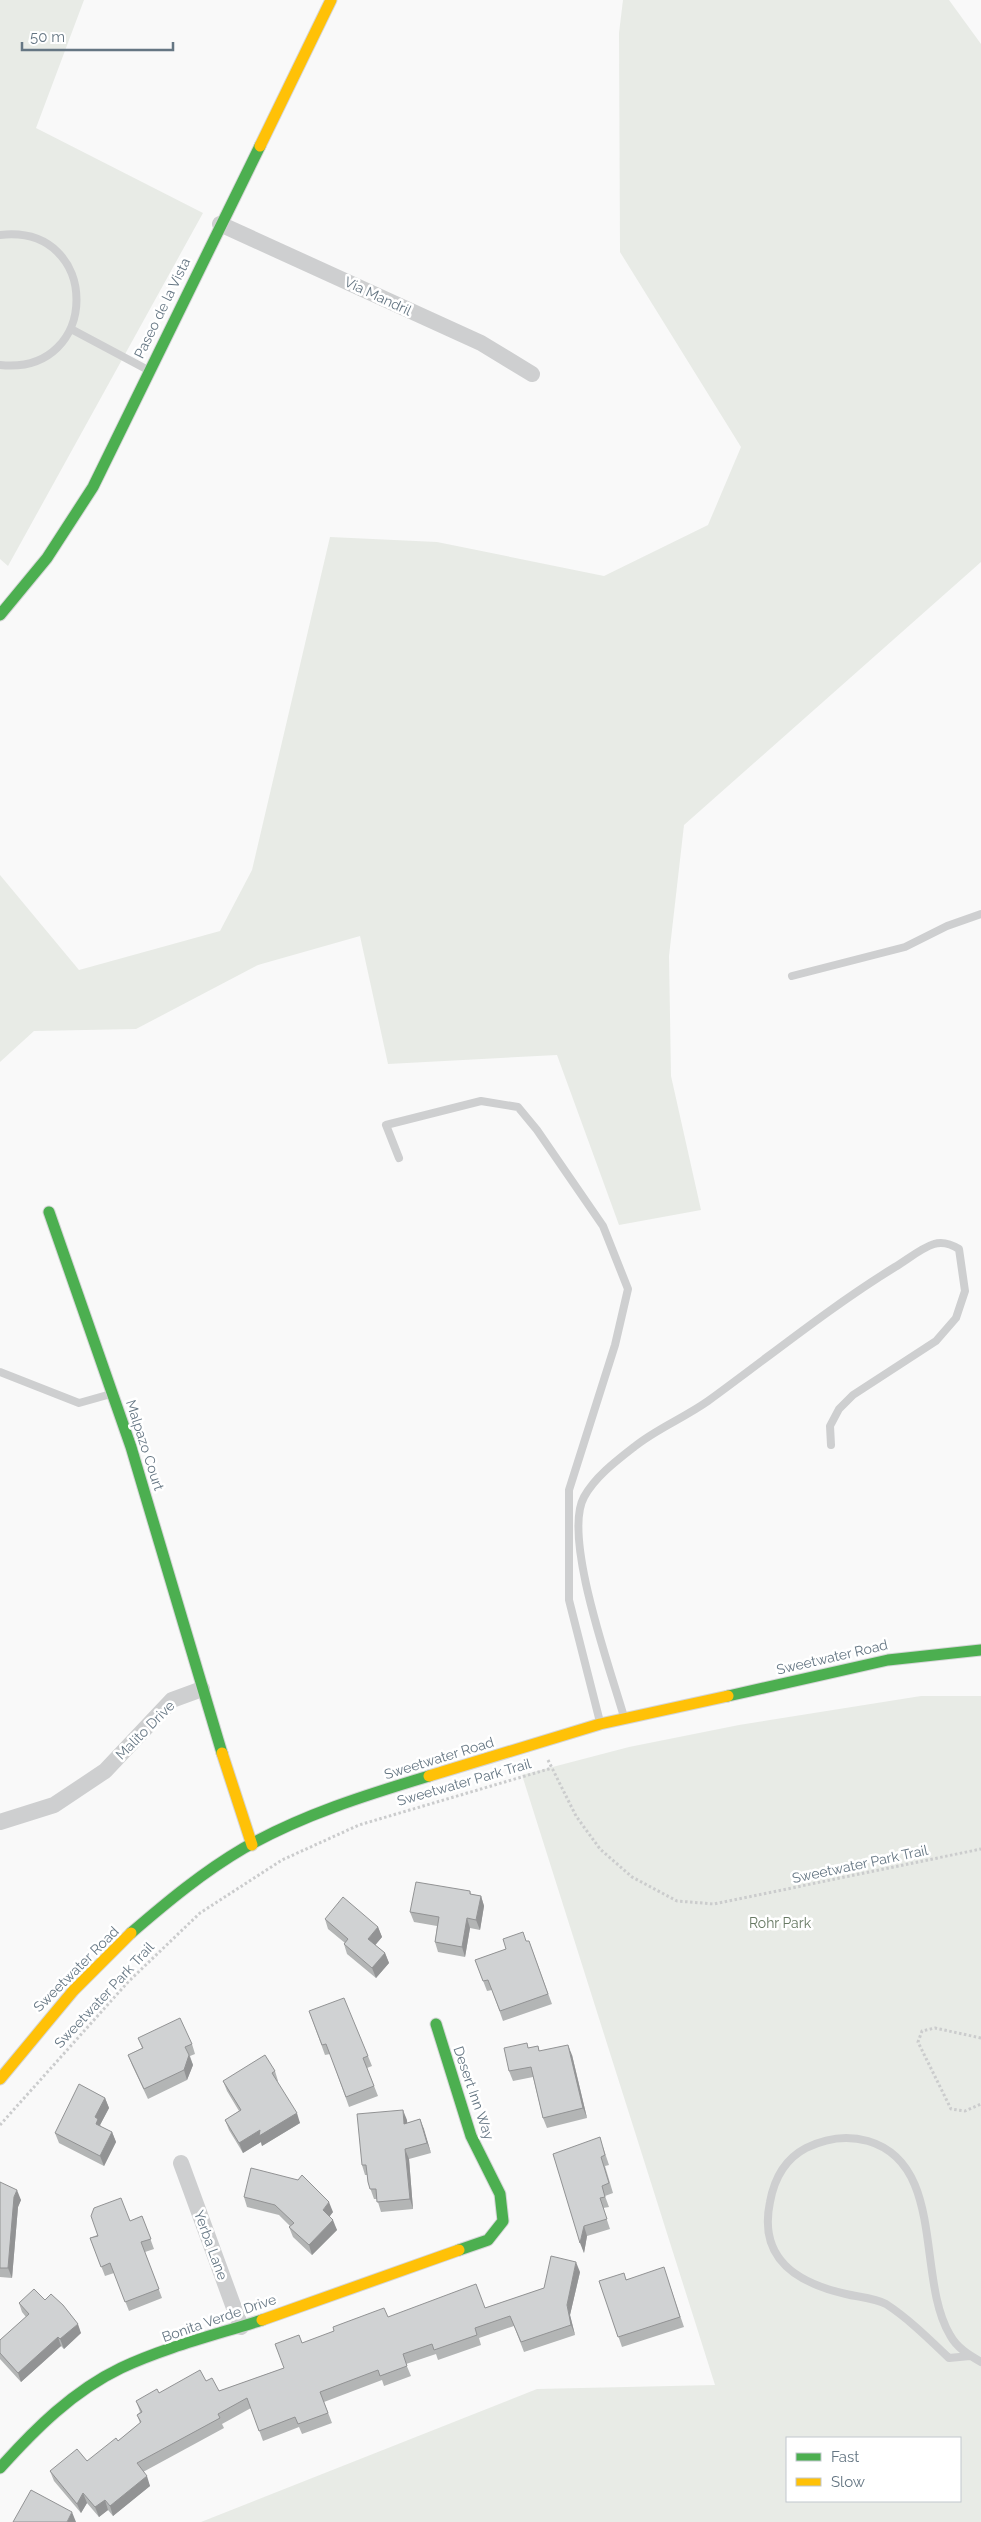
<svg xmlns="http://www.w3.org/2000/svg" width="981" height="2522" font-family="Raleway,sans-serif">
<rect width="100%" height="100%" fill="#f9f9f9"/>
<!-- green -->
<path fill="#e8ebe6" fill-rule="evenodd" d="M0,0h84l-48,128 167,85 -195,353 -8,-7z
M623,0h326l32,44v518l-297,263 -15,131 2,120 30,134 -82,15 -62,-170 -169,9 -28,-128 -102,29 -122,64 -102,2 -34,31v-187l79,95 141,-39 32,-61 78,-333 107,5 167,34 104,-51 33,-78 -121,-195 -1,-219z
M921,1696h60v826h-780l336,-133 178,-4 -193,-610 107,-28 110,-22zM787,2438h173v63h-173z"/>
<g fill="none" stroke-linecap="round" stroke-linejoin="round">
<defs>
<path id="fast" d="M0,615l47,-57 46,-71 167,-341
M49,1212l82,235 91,306
M728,1696l160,-36 93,-10
M131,1933c36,-31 72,-61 113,-85 58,-33 122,-53 185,-72
M436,2024l35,112 29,58 3,27 -15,19 -29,10
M0,2468c35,-39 73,-77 121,-100 45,-21 94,-33 141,-48"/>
<path id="slow" d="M260,146l71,-146
M222,1753l30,92
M429,1776l171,-52 128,-28
M0,2079l73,-88 58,-58
M262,2320l197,-70"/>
</defs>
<!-- fast casing -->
<use href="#fast" stroke="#d5d6d7" stroke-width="13"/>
<!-- slow casing -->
<use href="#slow" stroke="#d5d6d7" stroke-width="13"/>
<!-- path -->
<path stroke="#cbcccd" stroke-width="3" stroke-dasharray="2.5 2.5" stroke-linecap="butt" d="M548,1760l28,56 24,33 32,28 45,24 37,3 267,-55
M981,2038l-46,-10 -13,3 -4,11 33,67 14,2 16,-7
M0,2125l128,-143 72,-69 82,-53 77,-35 193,-57"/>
<!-- lane -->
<path stroke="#cecfd0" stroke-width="8" d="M0,235c102,-12 102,141 0,130
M71,329l77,41
M792,976l113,-29 42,-21 34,-12
M399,1158l-13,-33 95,-24 37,6 19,23 66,96 25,63 -13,56 -46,145v110l31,122
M0,1372l79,31 32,-9
M624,1717c-13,-46 -62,-180 -40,-220 11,-20 32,-36 50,-50 22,-18 50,-29 74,-46 62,-45 122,-94 187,-134 12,-7 26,-19 39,-23 9,-3 17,0 25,5l6,42 -9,27 -20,23 -83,54 -14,14 -9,17 1,19
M970,2356l-21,2c-20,-19 -40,-39 -63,-54 -11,-6 -28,-7 -40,-10 -49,-11 -88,-35 -76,-92 4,-22 15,-43 36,-54 20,-10 41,-13 62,-7 78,23 48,137 82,194 7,13 19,20 31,27"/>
<!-- street -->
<path stroke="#cecfd0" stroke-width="16" d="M220,224l261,119 51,31
M0,1822l54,-17 51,-34 67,-71 30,-11
M181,2163l60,164"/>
<!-- fast -->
<use href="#fast" stroke="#4caf50" stroke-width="11"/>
<!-- slow -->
<use href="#slow" stroke="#ffc107" stroke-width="11"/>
</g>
<!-- wall -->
<path fill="#b3b5b5" d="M470,1891l1,3 10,2 3,10 -4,24 -10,-2 -5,29 -27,-5 -3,-10 2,-16 -23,-4 -4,-10z
M325,1919l53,8 4,10 -7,8 10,8 4,10 -13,15 -29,-24 -3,-10 1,-1 -17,-14z
M529,1941l23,63 -49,17 -11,-31 -5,1 -12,-31z
M309,2011l59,45 4,10 -5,2 11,28 -29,11 -19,-53 -5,1z
M138,2038l54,6 3,10 -5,2 3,9 -6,15 -39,19 -16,-34 -4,-10 14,-7z
M538,2046l1,5 33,4 15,63 -40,10 -4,-10 -10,-41 -20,4 -4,-10 20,-23z
M275,2071l3,10h-1l23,42 -38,23 -1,-4 -18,11 -14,-23 -4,-10 14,-9 -12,-20 -4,-10z
M105,2098l4,10 -9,17 1,2 11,5 4,10 -12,24 -45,-23 -4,-10z
M420,2119l11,34 -22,6 4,50 -32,3 -4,-13h-3l-6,-17 -1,-7h-2l-3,-10 45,-45v3z
M603,2147l6,18 -4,1 8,27 -8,3 4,11 -6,1 7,21 -23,7 -3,17 -31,-99z
M0,2182l21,18 -3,7 -6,71 -12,-1z
M244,2197l89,15 -4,4 8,14 -25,25 -19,-18 -4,-10 1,-1 -11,-11 -32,-8z
M142,2216l12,33 -9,3 17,46 -33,13 -15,-38 -9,3 -15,-38z
M580,2272l-10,43 5,20 -51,17 -10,-26 -35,12 2,7 -43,15 -2,-6 -30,10 5,12 -27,10 -2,-6 -58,22 8,21 -30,11 -3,-7 -36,14 -12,-33 -29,16 2,4 -81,44 7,14 -37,30 -5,-6 -9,7 -12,-14 -6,10 -27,-32 -4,-10 37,-10 31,-20 22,-18 -3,-8 3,-3 -4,-11 23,-8 47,-12 13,10 65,-23 18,-25 86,-26 97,-9 59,-20z
M667,2277l17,50 -62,20 -23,-66z
M45,2300l36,33 -17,16 -3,-3 -40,36 -21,-23v-19l26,-23 -4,-5 -3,-9z"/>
<!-- shaded-wall -->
<path fill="#929394" d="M481,1896l3,10 -4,24 -4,-10z
M467,1918l3,10 -5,29 -3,-10z
M378,1927l4,10 -10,12 -4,-10z
M385,1953l4,10 -13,15 -4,-10z
M568,2045l4,10 15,63 -4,-10z
M189,2055l4,10 -6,15 -3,-10z
M105,2098l4,10 -9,17 2,4 -6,-5 -1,-7z
M403,2110l4,10 1,14 -4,-10z
M297,2113l3,10 -38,23 -1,-4 -18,11 -4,-10 21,-13z
M420,2119l4,10 7,24 -4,-10z
M112,2132l4,10 -12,24 -4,-10z
M405,2149l4,10 4,50 -3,-10z
M17,2190l4,10 -3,7 -6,71 -4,-10 6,-71z
M329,2202l4,10 -6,8 -4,-10z
M333,2220l4,10 -25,25 -3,-10z
M584,2226l3,10 -3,17 -4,-10z
M576,2262l4,10 -10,43 5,20 -4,-10 -4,-20z
M78,2324l3,9 -17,16 -4,-10z
M58,2337l3,9 -40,36 -3,-9z
M147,2476l3,10 -37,30 -3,-10z
M83,2493l4,10 -6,10 -4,-9z
M105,2500l3,10 -9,7 -4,-10z
M72,2512l4,10h-9z"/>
<!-- building -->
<path fill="#d0d2d3" stroke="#929394" d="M416,1882l54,9v3l11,2 -5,24 -9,-2 -5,29 -27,-5 4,-25 -29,-5z
M343,1897l35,30 -10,12 17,14 -13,15 -28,-24 4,-5 -23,-20z
M523,1932l3,9h3l19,53 -48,17 -12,-31 -5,1 -8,-21 31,-11 -3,-10z
M344,1998l24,58 -5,2 11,28 -28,11 -20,-53 -4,1 -13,-34z
M180,2018l12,26 -7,3 4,8 -5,15 -40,19 -16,-34 15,-7 -5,-10z
M527,2043l1,5 10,-2 1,5 29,-6 15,63 -40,10 -12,-51 -22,4 -5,-23z
M265,2055l10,16 -3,2 25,40 -38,23 1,-6 -21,13 -14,-23 16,-10 -18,-29z
M79,2084l26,14 -10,19 3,2 -2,5 16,8 -12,24 -45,-23z
M403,2110l1,14 16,-5 7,24 -22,6 5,50 -33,3 -1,-13h-6l-2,-7 -2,-17h-4l-5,-51z
M600,2137l5,18 -4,2 8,26 -7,3 3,11 -5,1 7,21 -23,7 -4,17 -27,-89z
M251,2168l47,12 4,-5 27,27 -6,8 10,10 -24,25 -20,-18 5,-4 -19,-18 -31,-8z
M0,2182l17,8 -3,7 -6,71h-8z
M121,2198l9,23 12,-5 9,23 -10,3 18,47 -34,13 -15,-39 -9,4 -11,-29 8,-2 -7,-20 3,-8z
M551,2256l25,6 -9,43 4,20 -50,17 -11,-26 -35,12 2,7 -43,15 -2,-6 -29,10 4,12 -27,10 -2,-6 -58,22 8,21 -30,11 -3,-7 -36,14 -12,-33 -29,16 2,4 -83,45 10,13 -37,30 -5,-6 -10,7 -12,-14 -6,11 -27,-33 27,-22 10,12 29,-23 2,3 23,-19 -4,-7 5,-3 -6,-11 21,-12 2,4 41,-23 6,11 6,-3 7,13 65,-23 -9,-24 24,-9 3,8 32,-12 -1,-4 51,-19 4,9 88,-33 9,24 59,-20z
M664,2267l16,50 -62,20 -19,-56 25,-8 2,7z
M34,2289l11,11 6,-6 12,11 15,19 -18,15 -2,-2 -40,36 -18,-20v-13l29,-26 -10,-11z
M31,2490l41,22 -5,10h-54z"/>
<g text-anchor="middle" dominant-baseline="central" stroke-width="5" stroke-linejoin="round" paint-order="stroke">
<!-- street labels -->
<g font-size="14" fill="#657683" stroke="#fff">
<text transform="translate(378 296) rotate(25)">Via Mandril</text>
<text transform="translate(162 308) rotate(-64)">Paseo de la Vista</text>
<text transform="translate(145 1445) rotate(72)">Malpazo Court</text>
<text transform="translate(832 1657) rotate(-13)">Sweetwater Road</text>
<text transform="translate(145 1730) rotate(-45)">Malito Drive</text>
<text transform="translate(439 1758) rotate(-17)">Sweetwater Road</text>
<text transform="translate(464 1782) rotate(-16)">Sweetwater Park Trail</text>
<text transform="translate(860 1864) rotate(-12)">Sweetwater Park Trail</text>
<text transform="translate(76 1969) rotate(-45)">Sweetwater Road</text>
<text transform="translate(104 1995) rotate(-47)">Sweetwater Park Trail</text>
<text transform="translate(474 2093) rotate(71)">Desert Inn Way</text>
<text transform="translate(211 2245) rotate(70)">Yerba Lane</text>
<text transform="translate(219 2318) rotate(-19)">Bonita Verde Drive</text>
</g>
<!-- park labels -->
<g font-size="14" fill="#687a64" stroke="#fff">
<text x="780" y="1923">Rohr Park</text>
</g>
</g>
<!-- legend -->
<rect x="786" y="2437" width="175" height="65" fill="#ffffff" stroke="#c1c8cd"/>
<rect x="796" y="2453" width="25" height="8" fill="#4caf50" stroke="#c1c8cd"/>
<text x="831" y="2462" font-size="15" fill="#657683">Fast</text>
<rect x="796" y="2478" width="25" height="8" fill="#ffc107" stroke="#c1c8cd"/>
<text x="831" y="2487" font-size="15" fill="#657683">Slow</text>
<!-- scale -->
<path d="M22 42v8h151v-8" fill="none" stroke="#657683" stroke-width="2.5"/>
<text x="30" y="42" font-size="15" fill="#657683" stroke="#ffffff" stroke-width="4" paint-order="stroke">50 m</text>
</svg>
